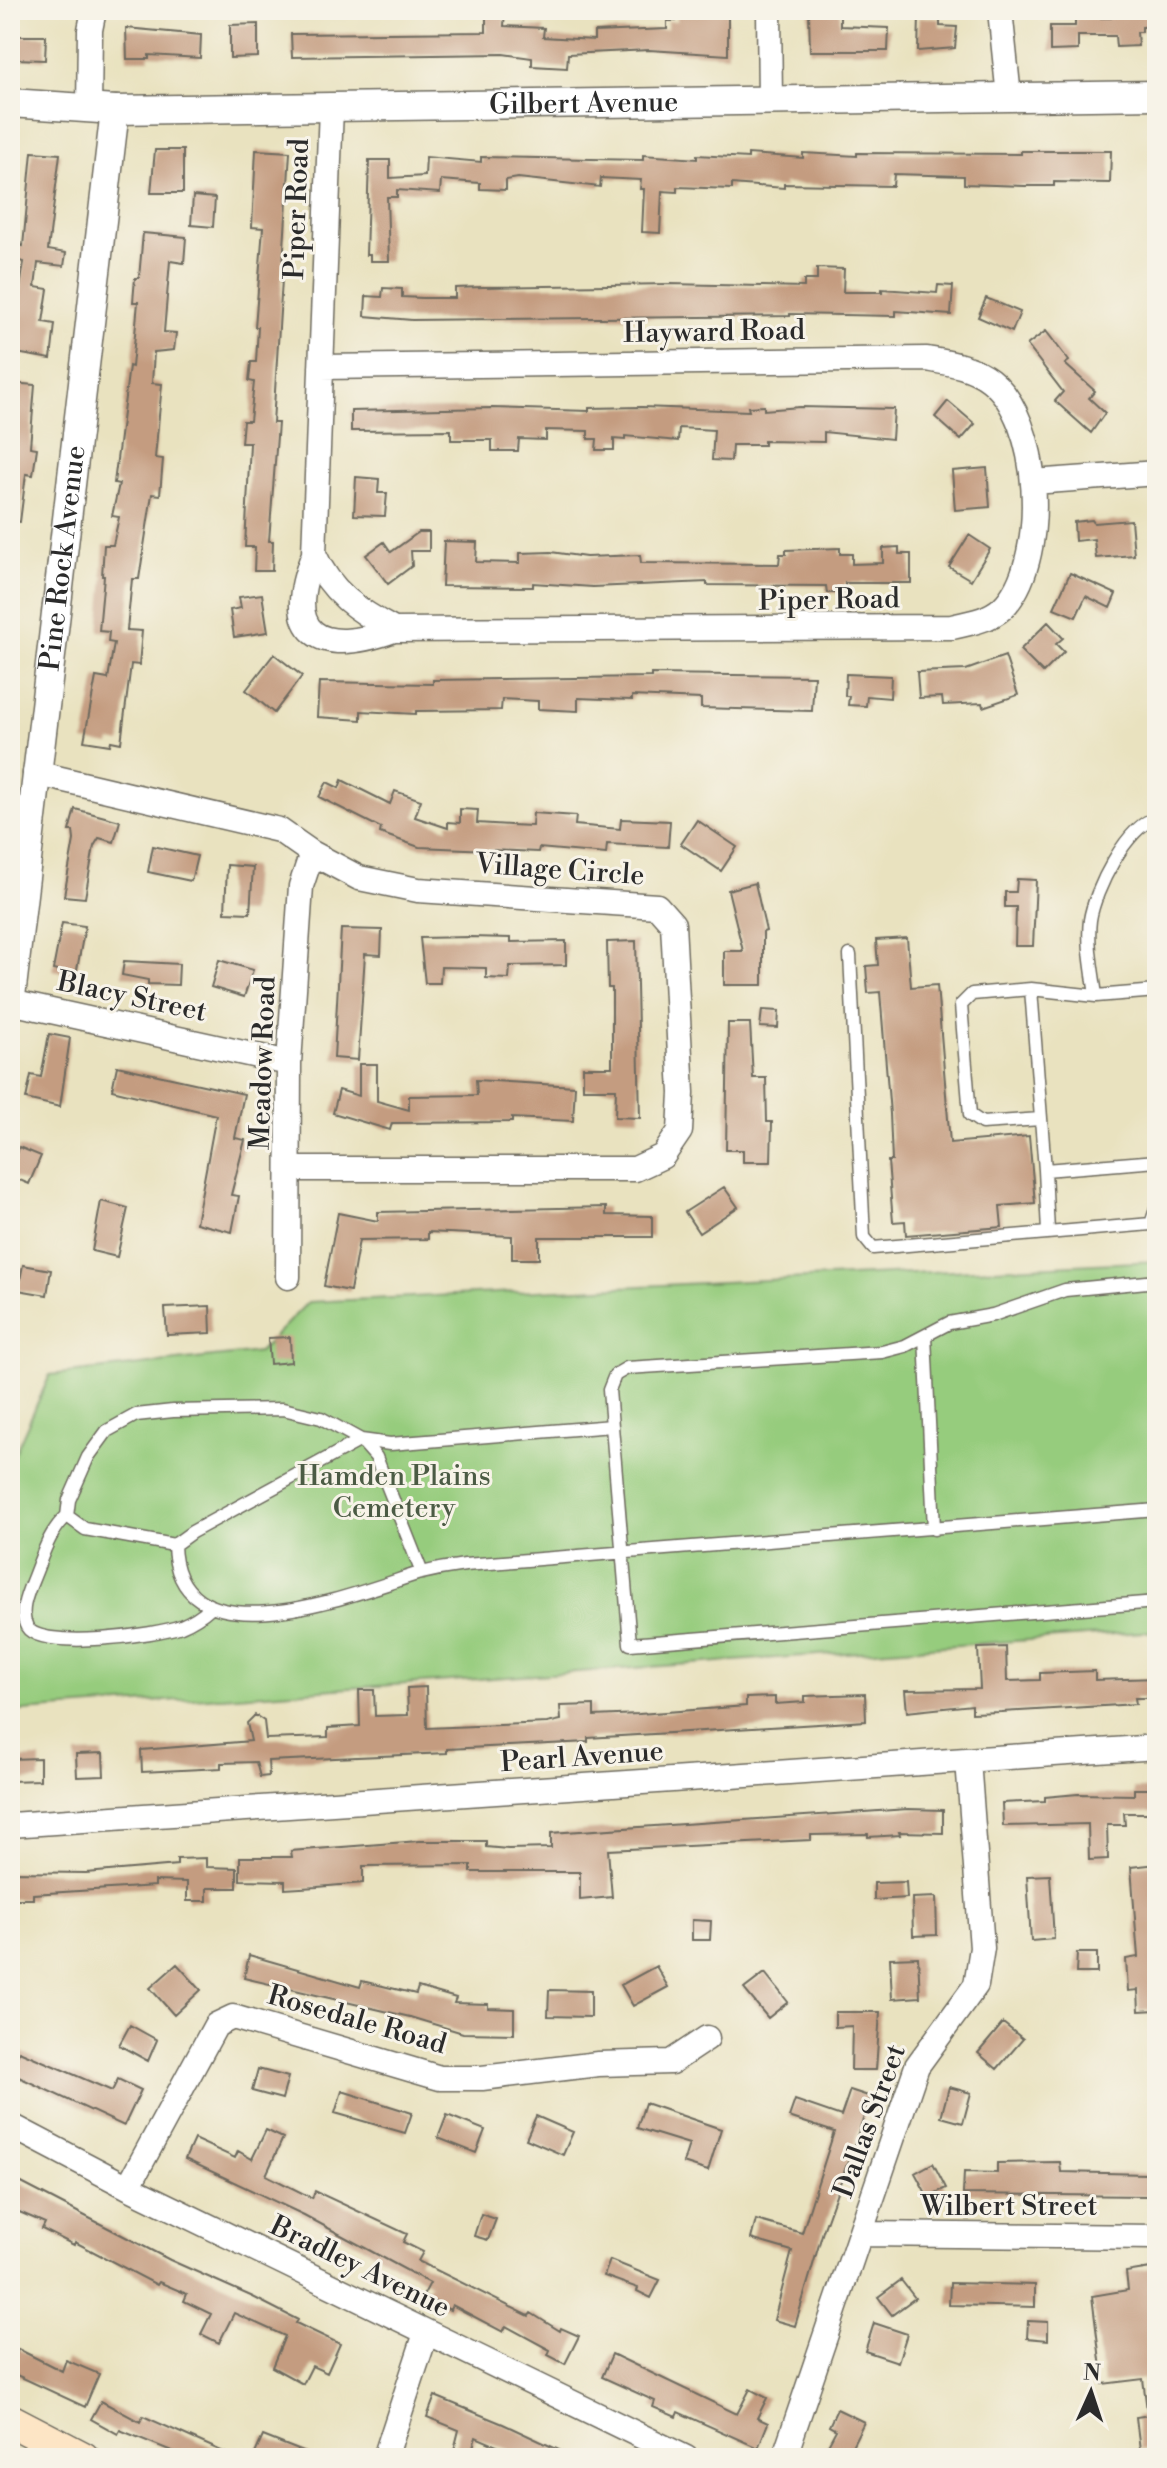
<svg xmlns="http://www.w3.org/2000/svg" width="1167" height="2468" font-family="'Libre Bodoni',serif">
<rect width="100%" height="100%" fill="#f7f3e8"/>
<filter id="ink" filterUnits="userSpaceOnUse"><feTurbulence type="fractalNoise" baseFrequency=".0125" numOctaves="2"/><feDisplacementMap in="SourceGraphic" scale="16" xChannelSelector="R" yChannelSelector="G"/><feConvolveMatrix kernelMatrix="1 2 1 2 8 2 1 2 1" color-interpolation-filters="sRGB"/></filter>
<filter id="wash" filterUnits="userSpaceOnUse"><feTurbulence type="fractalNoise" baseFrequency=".006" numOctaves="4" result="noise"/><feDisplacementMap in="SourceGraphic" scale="32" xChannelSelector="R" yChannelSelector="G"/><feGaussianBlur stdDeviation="1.8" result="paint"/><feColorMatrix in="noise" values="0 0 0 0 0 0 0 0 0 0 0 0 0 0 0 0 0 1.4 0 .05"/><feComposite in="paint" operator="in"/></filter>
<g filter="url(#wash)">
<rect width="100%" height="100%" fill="#e9e2bf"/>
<!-- green -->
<path fill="#96cc7d" stroke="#607c54" stroke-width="2" d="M1157,1261v370l-1147,81v-248l40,-89 209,-23 49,-50z"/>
<g id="blocks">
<!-- building -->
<path fill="#c49c80" d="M486,10h19l-1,16 40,2 -1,9 51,3v-8l73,-3v-8h9v-10l52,1v43l-79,-5 -81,4 -1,14 -35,-2v-8l-29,-4 -211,3 -1,-23 195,-2z
M809,10h31v16l49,2 -1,23h-78z
M1111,10h45l1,16 -15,1v5h-5l1,14 -22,1 -1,-11h-37v14l-28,1v-25h25v-8h36z
M919,17l21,2v7l17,1 -2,21 -37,3z
M258,24v33l-28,1v-33z
M126,28l75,7 -1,23 -51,-3v4h-22z
M14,36h32l-1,24 -31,-1z
M155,150h28v43h-32z
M256,150l34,2 -17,271h5l-9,118h4l-1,30h-18l1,-24h-10l5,-104h-9l2,-22h7l4,-39 -5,-1 2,-19h5l2,-35h-3l8,-99 -11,-1z
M1021,151h90l-1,32 -56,-1v4h-29l-61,-2v-8l-70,-2 -1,12 -109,-2v4l-52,-4v5l-55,-2v5l-15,-1 -2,42 -18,-1 2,-43h-4l1,-9 -40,-2 -1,9 -82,-9 -12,2v10l-26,-1v-6l-39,-3 -1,13 -43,-3v7h-10l2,64h-19v-6h-4l3,-95h21v18l35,-2 1,-19 55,5v-5l162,3v-5l54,4v-4l51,3v-4l55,4v-5l54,3v-3l164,1z
M32,152l28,2 -12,96 18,3 -2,13 -26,-3 -3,24 13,2 -5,33 12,2 -4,35 -35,-6 4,-32 -5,-1 9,-58 -9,-2 1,-15 7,1z
M193,196l22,2 -2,29 -22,-2z
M143,233l43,4 -2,26 -14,-2 -6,71 12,1 -2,17 -20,2 -2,31 10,1 -7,74 8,1 -3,36 -8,-1 -13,85h-7l-5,51 15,1 -3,34 -8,-1 -10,79 -10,-2 -1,4 -26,-4 12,-64 12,2 6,-36 -6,-1 1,-10 -10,-1 5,-55h-2l2,-31h9l6,-28 -7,-1 7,-32 -5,-1 15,-117 3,1 6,-65h-5l2,-24h4z
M817,268l27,1 -1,23h39v-3l55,4 1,-8 15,1 -2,29 -55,-4v5l-106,-2v2l-378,4 -47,-4 1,-20 16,1 1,-9 19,1v8l21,1h32v-10l28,-1 187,-3 134,3v-7h13z
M986,298l34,14 -8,20 -34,-15z
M1046,331l23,30 -4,3 30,27 -6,7 16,15 -14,20 -36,-32 8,-9 -36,-47z
M10,383l25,2 -5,62 7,1 -4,27 -7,-1 -6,48 -10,-1v-56l7,-44 -7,-1z
M948,401l27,23 -14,16 -26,-23z
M764,406v4l36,-3 94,2 -2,30 -68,-7v10l-60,-1v4h-32l-1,16 -19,-1 2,-30 -35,-2 -1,13 -53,-5v4l-11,-1v11h-18l1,-11h-9v-8l-42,-1v10l-27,-1 -1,12h-26v-11h-41v-10l-100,1v-20l141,-3 97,3v-3l53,-1 107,4 -1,-4z
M987,468l3,39 -35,3 -3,-39z
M356,477l23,2 -1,14h9l-2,23 -31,-1z
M1092,520l2,3 37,-3 3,35 -38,3 -2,-19 -19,2 -1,-19z
M419,532h10v19h-18l1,15 -24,18 -22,-29 18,-13 7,10z
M969,535l21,14 -19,31 -22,-13z
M444,541l33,1 -1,20 44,1v-10l31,-1 35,5 54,-2 1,8 138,1 1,-10h6v-4l54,-2v6h12v10l31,-1v-15l16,-1v7h12v29h-66v10h-18l-1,-7 -119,-1v-3l-114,5 -60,-4v4l-91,-1z
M1070,573l46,21 -6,14 -24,-12 -10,21 -22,-9z
M262,594l6,38 -34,5 -4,-27 11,-2 -2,-11z
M1048,622l15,16 -7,6 8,8 -21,21 -23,-23z
M274,654l28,22 -28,37 -28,-23z
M1005,656l13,39 -35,12 -1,-4 -39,2 -1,-8 -23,1 -2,-26 49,-2z
M651,674l163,2 -2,35 -111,-3v-9l-69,-3v4l-54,-2v13l-40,-2v-8l-36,-2 -1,11 -85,1v3l-55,-3v9l-44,-3 2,-35 114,2v-4l218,-3z
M846,674l45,2 -1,22 -23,-2 -1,10 -18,-1 1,-9h-4z
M342,780l48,24 5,-13 26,9 -6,17 33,11v-6l12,1v-14l18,1 -1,13 33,2 22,1 1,-13 43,3 -1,9 45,4 1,-10 49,2 -2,26 -61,-3 -1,10 -67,-6 -1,4 -119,-5 -39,-14 1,-5 -62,-31 8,-15 12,6z
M75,809l45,12 -6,21 -15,-4 -5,8 -9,52 -21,-2 10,-56 -1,-9h-4z
M697,820l40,27 -16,24 -40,-27z
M153,846l44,10 -6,25 -43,-9z
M227,865l26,2 -3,46 -25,-1z
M1017,879l19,1 -3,66h-18l1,-39h-11v-15h11z
M755,883l11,48 -3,1v53h-39v-34h19l-15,-61z
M62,923l23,3 -9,49 -23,-5z
M341,929l41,1 -1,25 -16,-1 -7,106 -24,-2z
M470,937l41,1v4l55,-1v24l-56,1 -1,13 -23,-1v-10l-45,-1 -1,16h-15l-5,-45z
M907,938l4,49 26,-2 13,158 79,-7 6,67 -35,3 2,21 -96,8 -1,-14 -12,1 -5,-61h4l-2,-47 -10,-122 -12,1 -2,-27 12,-1 -2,-25z
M636,941l4,177 -25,-1 1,-28h-33v-22h29v-79h-4l-1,-46z
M219,960l34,10 -9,27 -33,-10z
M124,961l55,3 -1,21 -30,-1v-4l-26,-5z
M762,1010l17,1 -1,17 -18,-1z
M728,1023h22l3,55h13l1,44h5l-1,40h-28v-12h-17z
M49,1034l21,4 -10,69 -34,-8 5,-24 10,2z
M359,1064h18v37l32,9v-14l68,-1 -1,-15 99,6 -2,35 -61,-3v4l-120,1 -2,7 -57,-17 6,-23 20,6z
M117,1066l127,28 -9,44 10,2 -14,55 8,1 -7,36 -36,-9 20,-108 -104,-25z
M19,1147l22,9 -12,28 -19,-8z
M724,1187l14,20 -39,26 -14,-21z
M101,1201l27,7 -11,49 -25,-6z
M606,1207v8l46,1v21h-113v22h-27v-23l-84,-4v7l-69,1 -9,51 -26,-5 14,-73 40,8v-9z
M23,1265l28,5 -4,25 -29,-5z
M210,1306l1,27 -44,2 -2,-27z
M290,1337l1,25 -21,2 -2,-26z
M1006,1647l1,34 33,-1v-7l55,-2v9l62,-2v20h-22l1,6 -135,8 -29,1v-8l-65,7 -2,-22 75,-1 -2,-41z
M426,1687l1,41 120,-5 14,-3 -1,-14 34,-1v11l45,-2 107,-8v-8l29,-1v7l30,-2v-6l60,-2 1,27 -278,17v4l-141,7v4l-179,8 1,15 -9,1 -4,-15 -35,1v5l-79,4 -1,-22 110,-9 -4,-18 8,-8 9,6 2,18 62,-2v-9l32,-2 -1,-36h15l1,26 33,-1 -1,-27z
M103,1753l1,23 -27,1 -1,-23z
M40,1758v22l-30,1v-22z
M1134,1789h23v24h-33l1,12h-18l1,34 -19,1 -1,-36 -85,2 -1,-23 43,-2v-4l33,-3 56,1z
M908,1809l35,1v23l-44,-1 1,3 -32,2v-3l-57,1v5l-203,10 4,47 -32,3v-28h-109v-7l-108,1v17l-46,4 -32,2v-8l-45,-1v-23h52l-1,-6 128,-10h67v6l22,2 43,-1v-15z
M206,1858v9l31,1v20h-30v13h-20v-19l-32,-1v5l-122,8v5h-23v-27l76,1 91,-8v-6z
M1157,1864v146l-18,1 -1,-21 -10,1 -2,-32 12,-2 -7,-90z
M1050,1875l4,64 -23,2 -4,-65z
M906,1882l1,16 -33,2v-17z
M936,1897l1,38 -24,1 -1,-38z
M692,1920l19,1 -1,19h-18z
M1077,1953h20v20h-21z
M249,1955l111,32 2,-6 54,13 2,-7 38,11 -2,5 34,1v4l26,1v25l-51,-1 -53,-16 -166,-39z
M918,1957l2,40 -28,2 -2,-41z
M177,1964l24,26 -27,25 -24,-27z
M656,1966l12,21 -35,19 -12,-21z
M765,1973l23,29 -20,16 -24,-29z
M549,1990l42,1v26l-43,-1z
M835,2012h45l-4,58h-25l1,-44 -17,1z
M1003,2023l20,16 -26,30 -19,-16z
M130,2025l27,15 -9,21 -29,-16z
M19,2051l93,40 6,-12 23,11 -17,36 -114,-53z
M258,2069l30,8 -6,22 -30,-8z
M949,2087l22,6 -8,30 -22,-6z
M850,2090l21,7 -48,134 -28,95 -21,-6 18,-69 -41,-12 5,-19 46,13 10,-32 22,-69 -45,-15 6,-17 46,16z
M342,2091l70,22 -7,20 -70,-20z
M645,2103l76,26 -13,42 -25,-8 6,-19 -52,-16z
M447,2115l38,15 -9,23 -38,-15z
M536,2116l37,16 -10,23 -37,-16z
M266,2130l17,8 -17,37 46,23 3,-7 92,43 -4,8 20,10 -5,9 111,55 2,-3 29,18 1,-3 18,8 -14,28 -17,-9 2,-5 -44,-24 -3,6 -51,-27 -2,5 -27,-14 7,-13 -126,-68 -119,-56 9,-20 41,19 3,-7 14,8z
M1060,2162l1,10 86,2v22l-184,-2 1,-22 33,1v-10z
M933,2163l13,25 -18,9 -13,-24z
M10,2177l160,83 83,37 45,23 -2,3 44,21 -13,29 -15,-7 -9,18 -31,-17 13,-31 -51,-23 -15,30 -18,-9 10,-20 -27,-13 3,-7 -28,-12 -2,3 -82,-43 -1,3 -32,-16 3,-6 -35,-15z
M481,2214l15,5 -8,21 -14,-4z
M610,2260l50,20 -9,18 -14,-7 1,-3 -34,-12z
M1151,2268l6,43v98l-10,1 -4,-31 -40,5 -11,-88 36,-6 -2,-18z
M901,2280l14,18 -23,17 -14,-18z
M950,2283l85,2v22l-86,-2z
M1028,2321l20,1v18l-21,-2z
M874,2323l33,11 -9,28 -33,-11z
M18,2349l44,22 4,-11 33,14 -14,33 -75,-35z
M612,2354l125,60 13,-25 17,9 -10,20 11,5 -10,25 -80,-36 -2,5 -23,-10 2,-6 -53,-24z
M435,2396l68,28 73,34h-51l-49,-21 -6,21h-18l7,-28 -32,-13z
M101,2401l39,21 3,-6 94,42h-48l-69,-28 -2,4 -27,-15z
M837,2409l27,13 -18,36h-25l15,-28 -7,-4z
M1157,2414v34l-17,2 -4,-33z
M263,2436l53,21v1h-63z"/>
</g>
</g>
<g filter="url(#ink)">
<use href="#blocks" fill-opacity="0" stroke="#6e6b5f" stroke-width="2"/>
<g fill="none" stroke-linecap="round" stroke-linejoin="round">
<defs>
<path id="service" d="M850,955l14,282 9,11 278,-24 6,-18
M1031,989l-59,5 -11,11 9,110 12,8 59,-4
M1157,991l-61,5 -65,-7 14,181 112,-9
M1096,996c-3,-24 -9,-52 -6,-76 4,-28 37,-96 67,-102
M1045,1170l3,62
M1157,1281l-92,9 -72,25 -44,8 -44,23 -23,6 -255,16 -12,7 -6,15 21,254 527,-42
M925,1336l9,193
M67,1516c-17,14 -24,38 -32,58 -6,16 -17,36 -8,53 14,24 129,8 154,-1 12,-5 20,-10 30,-19
M174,1545l-89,-16 -18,-13 2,-16 19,-43 19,-26 29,-16 37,-4 110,-2 38,9 40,22 29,4 222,-18
M422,1573l-46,-116 -15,-17 -169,92 -18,13c3,120 182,48 243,29 16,-4 32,-7 48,-9l692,-55"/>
<path id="minor" d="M769,10l1,92
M1000,10l9,87
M89,109l1,-79 4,-20
M321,367l606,-8c22,4 45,7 63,21 52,40 58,174 17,223 -14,17 -35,19 -55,24l-558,3c-36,-19 -64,-38 -80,-76l17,-447
M1033,482l124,-9
M314,554c-33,81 5,103 80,76
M35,773l244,57 33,23 47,25 59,12 239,16 16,18 9,169 -2,38 -17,25 -28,13h-346
M10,1002l279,61
M288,1277l1,-214 12,-177 11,-33
M10,1825l1147,-78
M10,2125l118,62 558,271
M128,2187l88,-162 17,-8 207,61h42l116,-14 73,-2 36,-24
M862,2234l295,3
M385,2458l41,-125
M784,2458l133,-392 59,-81 6,-37 -14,-188"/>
<g id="tertiary">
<path id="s1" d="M10,103l105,7 1042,-15"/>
<path id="s2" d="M10,1005l105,-895"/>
</g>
<path id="secondary" d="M10,2420l73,38"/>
</defs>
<!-- service casing -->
<use href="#service" stroke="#6e6b5f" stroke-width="15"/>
<!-- minor casing -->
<use href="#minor" stroke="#6e6b5f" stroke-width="27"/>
<!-- tertiary casing -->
<use href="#tertiary" stroke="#6e6b5f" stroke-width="31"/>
<!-- secondary casing -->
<use href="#secondary" stroke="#6e6b5f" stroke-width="35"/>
<!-- service -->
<use href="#service" stroke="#fff" stroke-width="12"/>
<!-- minor -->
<use href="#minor" stroke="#fff" stroke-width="24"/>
<!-- tertiary -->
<use href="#tertiary" stroke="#fff" stroke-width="28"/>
<!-- secondary -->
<use href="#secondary" stroke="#fde5c5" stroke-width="32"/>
</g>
</g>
<g text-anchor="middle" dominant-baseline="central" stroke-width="6" stroke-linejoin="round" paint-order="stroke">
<!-- street labels -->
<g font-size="28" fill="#2b2b2b" stroke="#f7f3e8">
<text stroke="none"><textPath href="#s1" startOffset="574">Gilbert Avenue</textPath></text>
<text transform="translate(297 209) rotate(-88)">Piper Road</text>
<text transform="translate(714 332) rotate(-1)">Hayward Road</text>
<text stroke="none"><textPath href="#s2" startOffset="450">Pine Rock Avenue</textPath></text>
<text transform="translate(829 600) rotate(-1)">Piper Road</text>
<text transform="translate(560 870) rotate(4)">Village Circle</text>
<text transform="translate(132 997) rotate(12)">Blacy Street</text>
<text transform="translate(263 1063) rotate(-88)">Meadow Road</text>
<text transform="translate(582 1757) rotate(-4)">Pearl Avenue</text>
<text transform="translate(357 2020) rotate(16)">Rosedale Road</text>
<text transform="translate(870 2121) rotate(-70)">Dallas Street</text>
<text x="1009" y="2206">Wilbert Street</text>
<text transform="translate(360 2267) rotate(26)">Bradley Avenue</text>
</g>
<!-- park labels -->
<g font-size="28" fill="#4b5b44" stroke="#f7f3e8">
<text x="394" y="1476">Hamden Plains<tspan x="394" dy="32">Cemetery</tspan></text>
</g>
</g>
<!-- margin -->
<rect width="1167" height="2468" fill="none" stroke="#f7f3e8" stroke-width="40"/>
<!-- north arrow -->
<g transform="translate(1091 2392) rotate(3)" stroke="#f7f3e8" stroke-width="6" paint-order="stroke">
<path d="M0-6L14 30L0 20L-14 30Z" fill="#2b2b2b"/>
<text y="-12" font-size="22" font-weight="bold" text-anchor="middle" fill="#2b2b2b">N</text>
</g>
</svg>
